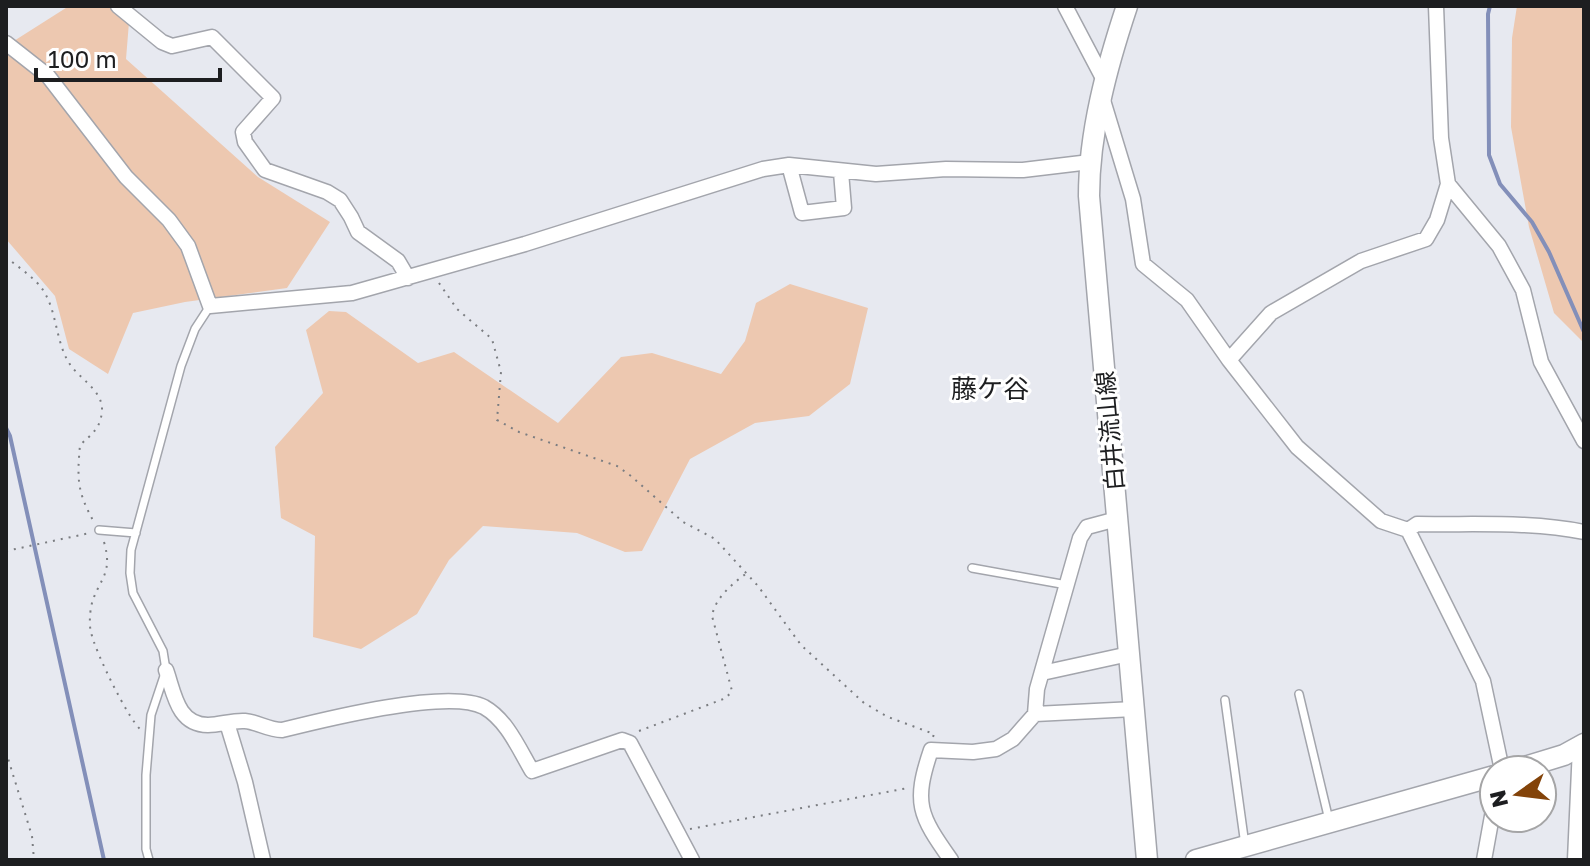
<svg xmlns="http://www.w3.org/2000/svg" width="1590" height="866" font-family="'Golos Text','Noto Sans JP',sans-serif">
<rect width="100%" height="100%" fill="#e7e9f0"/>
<!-- green -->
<path fill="#edc8b0" d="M69,6h47l14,4 -4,49 132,118 72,45 -43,66 -102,14 -52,11 -25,61 -39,-25 -14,-53 -49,-57v-193z
M1517,6h67v337l-30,-30 -25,-86 -18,-100 1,-89z
M790,284l78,24 -18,76 -41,32 -54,7 -65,36 -48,92 -17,1 -48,-19 -94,-7 -34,34 -32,54 -56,35 -48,-12 2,-101 -34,-18 -6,-71 48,-54 -17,-63 23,-19 17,1 72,51 36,-11 104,71 63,-66 31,-4 69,21 24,-33 11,-38z"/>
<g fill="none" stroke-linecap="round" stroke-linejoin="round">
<!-- stream -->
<path stroke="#838fb9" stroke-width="4" d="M1490,6l-2,8 1,141 11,29 32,38 17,30 35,80
M6,428l4,8 94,424"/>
<defs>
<path id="lane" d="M99,530l37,3
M972,568l95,17
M1299,694l30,126
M1225,700l20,145
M149,860l-3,-11v-74l5,-60 15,-45 -3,-19 -30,-58 -3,-20 1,-23 50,-184 14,-37 15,-23"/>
<path id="street" d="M118,6l44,36 10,4 40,-9 61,61 -30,34 2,10 20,28 62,22 13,8 11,17 7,15 40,29 10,17
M1065,6l40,76
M1436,6l5,132 7,46 51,62 24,44 18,72 43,79
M6,43l42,33 78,101 43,43 19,26 22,60 142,-13 173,-49 238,-75 26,-4 87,9 70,-5 77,1 67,-8
M1102,97l31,102 10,65 44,36 42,60 68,87 84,74 27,9 75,151 19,89
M789,165l13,48 42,-5 -3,-36
M1229,360l42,-47 90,-52 65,-22 11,-19 11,-36
M1408,530l9,-6c55,1 114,-3 167,8
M166,670c8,22 11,55 42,55 12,0 25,-5 37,-4 13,1 23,9 37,9 40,-10 166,-42 202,-23 23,13 35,42 48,64l90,-31 8,3 62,117
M1042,673l87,-19
M1035,714l99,-5
M227,723l18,59 18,78
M951,860c-32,-45 -38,-57 -20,-110l42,2 23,-3 17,-10 22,-25 2,-25 43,-151 7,-11 30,-8
M1484,860l10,-55
M1575,860l5,-113"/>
<path id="secondary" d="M1127,6c-20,60 -38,126 -38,190l58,664
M1515,770l49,-15 20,-11
M1196,860l298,-84"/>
</defs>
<!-- lane casing -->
<use href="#lane" stroke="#a3a5ac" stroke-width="10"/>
<!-- street casing -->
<use href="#street" stroke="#a3a5ac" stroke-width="17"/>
<!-- secondary casing -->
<use href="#secondary" stroke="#a3a5ac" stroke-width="23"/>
<!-- path -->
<path stroke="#7b7d81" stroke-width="2" stroke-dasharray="2 6" stroke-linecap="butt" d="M6,257c12,10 29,21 37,33 15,23 12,53 28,76 10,13 32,26 31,44 -1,18 -10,24 -22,35 -3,34 -3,47 14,77
M439,283l18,26 35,30 9,33 -4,48 22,12 98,34 14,10 52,46 32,17 43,47 43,59 63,58 24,14 46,17 -1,3
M104,542c10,34 -7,38 -13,65 -1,7 -2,18 0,25 4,20 37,86 49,97
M6,551l84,-18
M639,731l87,-33 6,-7 -20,-75c3,-18 21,-33 35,-43
M6,752l26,84 2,24
M690,829l218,-41"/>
<!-- lane -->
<use href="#lane" stroke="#fff" stroke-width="7"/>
<!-- street -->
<use href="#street" stroke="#fff" stroke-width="14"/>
<!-- secondary -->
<use href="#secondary" stroke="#fff" stroke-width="20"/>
</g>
<g text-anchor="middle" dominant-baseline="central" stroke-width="6" stroke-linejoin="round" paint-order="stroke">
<!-- street labels -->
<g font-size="24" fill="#1d1e20" stroke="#fff">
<text transform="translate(1109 431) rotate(-95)">白井流山線</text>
</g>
<!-- neighbourhood labels -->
<g font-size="26" fill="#1d1e20" stroke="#fff">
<text x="990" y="388">藤ケ谷</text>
</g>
</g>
<!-- border -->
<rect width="1590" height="866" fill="none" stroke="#1d1e20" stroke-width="16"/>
<!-- north arrow -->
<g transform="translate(1518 794) rotate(256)"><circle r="38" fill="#ffffff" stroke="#a5a5a6" stroke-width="2"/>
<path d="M0-6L14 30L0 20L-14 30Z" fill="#834309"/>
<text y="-12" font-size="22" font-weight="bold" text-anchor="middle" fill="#1d1e20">N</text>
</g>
<!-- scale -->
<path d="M36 68v12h184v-12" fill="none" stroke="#1d1e20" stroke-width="4"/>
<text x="48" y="68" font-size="24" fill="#1d1e20" stroke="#ffffff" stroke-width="6" paint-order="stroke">100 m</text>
</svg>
